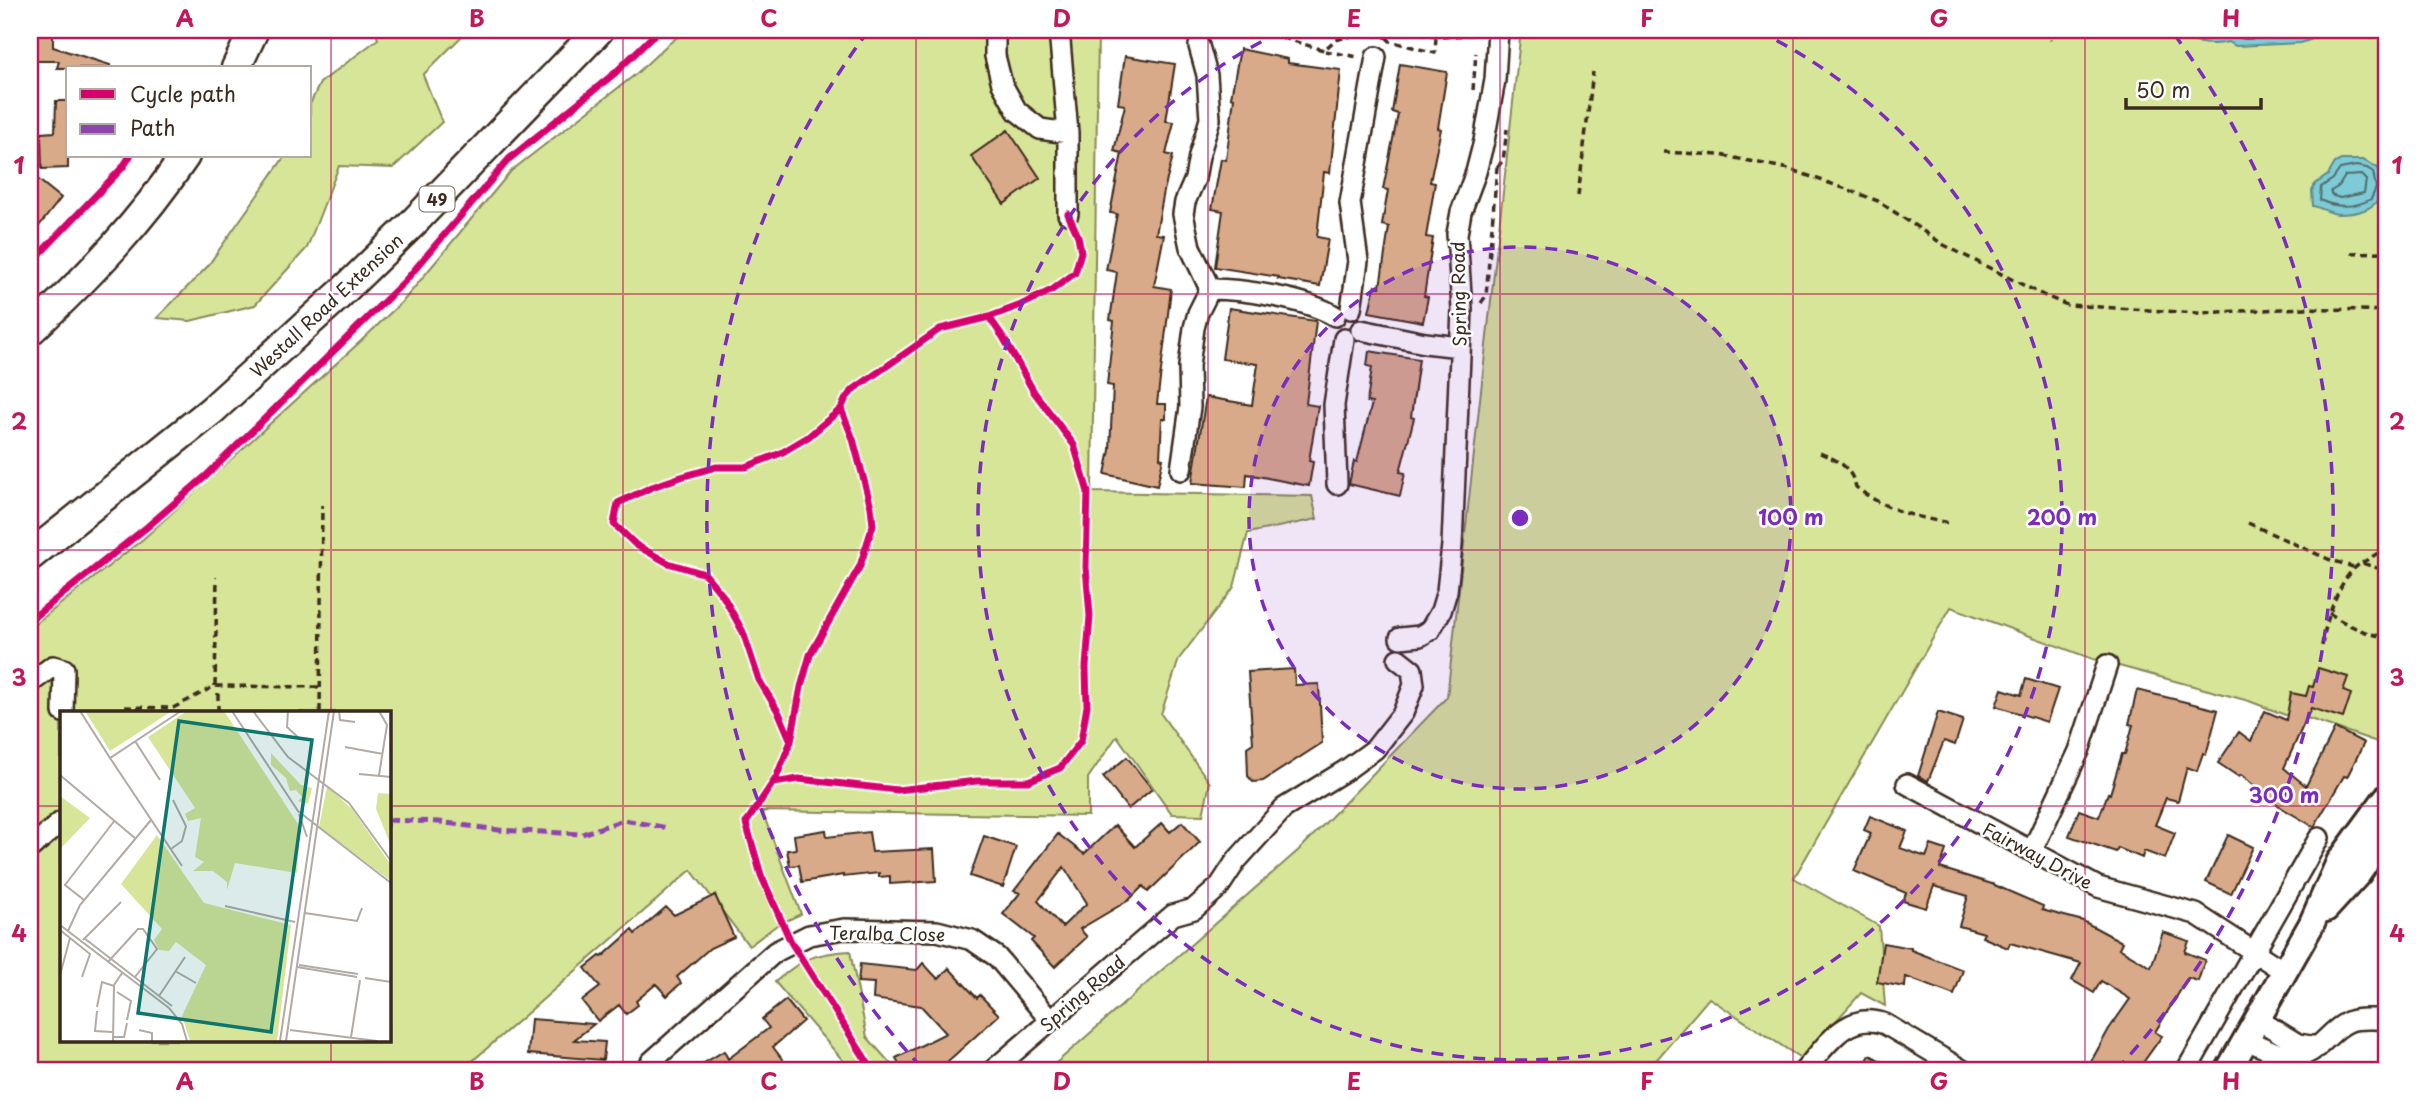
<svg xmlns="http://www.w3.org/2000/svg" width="2416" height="1101" font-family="'Playpen Sans',sans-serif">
<rect width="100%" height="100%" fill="#fff"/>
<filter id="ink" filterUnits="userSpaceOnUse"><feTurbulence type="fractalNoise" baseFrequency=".0143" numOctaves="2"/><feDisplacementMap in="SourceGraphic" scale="14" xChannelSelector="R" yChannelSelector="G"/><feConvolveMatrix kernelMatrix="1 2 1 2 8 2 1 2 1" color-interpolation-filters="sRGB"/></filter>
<g filter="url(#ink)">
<!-- green -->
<path fill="#d7e598" stroke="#89885b" stroke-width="2" fill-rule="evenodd" d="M375,30h93l-45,45 19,47 -49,46 -54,-2 -32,82 -52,57 -65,16 -33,-3 50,-51 78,-111h25v-52l10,-21 58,-44z
M687,30h411l-6,462 220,4 5,23 -69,14 -14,54 -55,72 -18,55 49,69 -7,32 -31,-1 -55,-78 -29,42v38l-326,-5 39,103 -24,11 -28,21 -58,-76 -230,201h-431v-443l113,-89 218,-198 43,-41 107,-129 125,-97 31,-29zM61,712h327v328h-327z
M1521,30h865v715l-82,-28 -3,4 -52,-20 -156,-42 -142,-52 -157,271 85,48 6,80 -24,-13 -59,66 -93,-61 -62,73h-600l254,-223 146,-151z
M850,951l17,86 30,34h-45l-77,-89c26,-23 40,-29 75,-31z"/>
<!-- water -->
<path fill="#7bcbd6" stroke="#618b8c" stroke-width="2" d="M2165,30h159l-3,6 -20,7 -65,3 -8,-4c-22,6 -43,-2 -63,-12z
M2341,160h22l15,8c15,32 -9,46 -39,46 -8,0 -17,-6 -26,-8l-1,-15 3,-7 13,-9 7,-12z"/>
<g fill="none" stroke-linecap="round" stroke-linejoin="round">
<!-- shore -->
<path stroke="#556a68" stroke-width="2" d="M2185,30l17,7 14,1 12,-3 17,4 54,-3 16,-6
M2356,166l11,2 6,4 3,16 -5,11c-16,9 -35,9 -51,1l1,-13 12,-8 7,-10z
M2361,175l5,5 -2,13 -24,5 -9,-3v-4l8,-5 6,-10z"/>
</g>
<!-- building -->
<path fill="#d8aa8a" stroke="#3b2a1e" stroke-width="2" fill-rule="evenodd" d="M30,32l23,1v14l57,18v3h-53l2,-7h-29z
M1240,49l48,10v4l53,7 -11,103 -6,-1 -7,65 11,2 -8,47 -42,-7 1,-2 -64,-10 8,-56 -11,-2 9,-50 5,1 8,-62 -3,-1z
M1125,56l50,8 -9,57 8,1 -8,32 7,2 -9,35 -8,43 8,1 -10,51 17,3 -14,115h9v15h-4l-2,39 3,1 -6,27 -52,-12 5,-24 3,-64 -6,-1 7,-64 -4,-1 7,-48 -11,-2 11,-56 -7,-1 12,-60 -8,-2 11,-46 -7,-1z
M1400,64l47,8 -9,56 3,1 -11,53 5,1 -9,54 7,1 -9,58 4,1 -5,25 -54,-10 6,-26 5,1 9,-60 -7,-2 6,-35 -5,-1 15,-75 -6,-2z
M56,101h12v67l-26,1 -1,-36 14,-1z
M1008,130l32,48 -36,26 -33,-48z
M30,173l31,25 -22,28 -9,-7z
M1229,308l87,13 -10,83 12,2 -9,55 4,1 -4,24 -62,-12 -1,13 -54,-4 14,-86 46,8 6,-41 -36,-5z
M1369,351l50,8 -8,58 3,1 -14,54 5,1 -5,23 -51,-12 5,-23 3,1 15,-59 -5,-1 5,-35 -5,-1z
M2318,668l30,9 -5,14 8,3 -8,24 -32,-10 -27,60 22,18 29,-58 29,15 -17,34 -3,-1 -30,51 -32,-19 -41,-33 -2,2 -21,-14 21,-31 12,9 14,-30 21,9 5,-27 15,3 3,-10 4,1z
M1294,669l1,16 24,-1 3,59 -59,38 -10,1 -5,-6 -1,-29 6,-4 -5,-71z
M2026,679l32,10 -11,33 -51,-16 6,-17 19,6z
M2137,690l81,20 -12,45 -3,-2 -6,18 -10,-4 -9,34 -12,-3 -11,27 20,8 -10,26 -21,-8 -2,7 -24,-10 -2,4 -47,-16 10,-26 20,7 9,-24 2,1 12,-40h3l8,-29 -4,-1z
M1938,712l25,8 -8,25 -11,-4 -16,40 -10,-5z
M1127,757l25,32 -24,20 -25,-32z
M1870,816l37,15 -7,17 26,9 5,-12 15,5 -6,18 52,16 51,22 -1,4 41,11 39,21 -3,6 32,19 12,-35 26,9 -4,11 20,8 -7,21 -10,-3 -33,54 7,4 -25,35h-38l-10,-6 20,-36 21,-30 -29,-18 -7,12 -22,-13 9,-17 -71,-20 -2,5 -26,-11 2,-4 -25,-7 9,-30 -34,-10 -8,22 -23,-7 3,-8 -52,-22 17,-38 -7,-3z
M1182,822l18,20 -52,50 -5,-6 -14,14 -49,29 7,8 -32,30 -24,-26 3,-3 -31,-24 17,-21 -6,-2 44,-57 26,20 31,-29 20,22 27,-24 8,9zM1064,867l23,36 -25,24 -24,-26z
M826,830l1,7 42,-5 3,20 62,-3 2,32 -46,3v-8l-11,1v-4l-36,4v-2l-41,7 -3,-17 -9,1 -3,-16 9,-1 -2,-14z
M2228,835l25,12 -22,47 -25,-12z
M984,836l32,11 -13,40 -33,-11z
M715,895l19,42 -24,11 -33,29 4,6 -14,13 -11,-12 -20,17 2,4 -12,9 -7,-9 -21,16 -16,-20 18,-14 -15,-19 15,-12 2,1 30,-27 3,4 31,-27 8,8z
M1883,943l28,5v2l52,20 -9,25 -48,-18 -1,10 -28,-5z
M923,963l15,16 11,-11 28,30 3,-3 19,20 -52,47 2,4 -10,5h-36l-7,-13 50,-25 -25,-27 -48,-7 1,-16 -16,-1 2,-18 57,6z
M786,1000l17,21 -30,26 18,24h-100l33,-20 4,8 41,-31 -7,-9z
M531,1019l63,5 -20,16 31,2 -2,18 -75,-6z
M1870,1055l29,16h-38z"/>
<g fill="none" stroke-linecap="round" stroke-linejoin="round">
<defs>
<path id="minor" d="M995,30v26l7,28 15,27 23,18 28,4
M1059,30l9,103v81
M1199,46l8,29 3,44 -11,37 -4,23 -10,23 -2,12 7,33 20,42
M1210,289c33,0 97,10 125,27
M1351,309l7,-48 -8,-58 26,-146
M1361,330l64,13 35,4
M1181,470l9,-63 -1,-41 5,-38 4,-15 12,-24
M1337,484l-3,-79 10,-66
M1400,638l20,-2 10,-6 11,-19 6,-20 5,-46 10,-236 -5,-75 4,-22 15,-40 8,-31 11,-61 3,-50
M30,683l23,-17 11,3 -1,43
M1907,784l191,103 98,27 89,58
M30,848l31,-26
M2032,851l47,-100 28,-86
M2257,1019l41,25 20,3
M2246,1040c14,5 31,16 47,16 25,1 34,-25 55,-34 10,-5 27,-2 38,-3
M651,1062l124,-110 34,-17 35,-6 93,2 35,9 25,17 53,63
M992,1071l181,-156 21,-6 25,-22 17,-26 48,-53 62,-38 29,-21 28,-36 11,-28 -2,-15 -14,-11
M1804,1071c22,-25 43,-61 81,-47l79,47
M2186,1071l133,-233"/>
<path id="major" d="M2326,909l32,-35 28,-41
M2228,1071l83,-146 28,-63 47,-64"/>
<path id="highway" d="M236,68l18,-38
M30,331c58,-54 111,-109 155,-175
M30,556l181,-145 127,-115 73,-71 188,-195"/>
</defs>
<!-- minor casing -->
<use href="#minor" stroke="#3b2a1e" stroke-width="24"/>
<!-- major casing -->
<use href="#major" stroke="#3b2a1e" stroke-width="30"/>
<!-- highway casing -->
<use href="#highway" stroke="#3b2a1e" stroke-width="33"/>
<!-- path -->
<path stroke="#3b2a1e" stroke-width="3.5" stroke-dasharray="7 5" stroke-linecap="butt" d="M2043,30l8,10
M1832,34l68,-4
M1212,35c19,-17 88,9 112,15l11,-10 26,-6 25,3 24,-6 33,6 35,-3
M1386,37l4,4 45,12 1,-17
M1325,51l33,6
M1473,90l3,-37
M1663,152l57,3 69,14 60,21 29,11 66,44 99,50 24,10 131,8 107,-5 81,3
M1497,167l6,-6 4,-32
M1578,196l15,-124
M2351,253l35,-1
M1481,303l5,-7 11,-129
M1820,453c19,8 30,13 36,34 27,22 60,31 95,36
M2248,523l80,36 25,8
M2362,563l24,-15
M2329,613c18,12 36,21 57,24
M2322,646c3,-23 18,-73 40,-83l24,8
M215,686l2,-109
M125,707l48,1 42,-22 105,1
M218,712v-25
M320,712l2,-207"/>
<!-- minor -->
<use href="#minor" stroke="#fff" stroke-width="19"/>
<!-- major -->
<use href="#major" stroke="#fff" stroke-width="24"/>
<!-- highway -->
<use href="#highway" stroke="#fff" stroke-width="28"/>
<!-- quiet -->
<path stroke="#8e44ad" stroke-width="5" stroke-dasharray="10 5" stroke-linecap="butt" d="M388,820l51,2 60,8 83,4 42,-14 44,8"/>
<defs>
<path id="cycleway" d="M30,264l93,-97 7,-11
M30,620l117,-93 59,-51 199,-195 104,-122 106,-86 44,-43
M791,741l10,-54 9,-32 50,-89 13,-41 -2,-18 -18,-68 -12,-30
M773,783l26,-4 98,11 80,-9h51l32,-13 21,-27 6,-35 -1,-39 4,-51 -4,-49 2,-75 -14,-47 -40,-53 -31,-55 -14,-20
M873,1071l-82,-129 -30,-67 -15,-52 30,-45 15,-37 -12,-28 -20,-33 -16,-48 -20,-36 -18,-22 -37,-11 -32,-18 -22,-21 4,-21 34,-16 29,-10 35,-10h30l35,-14 27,-16 33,-28 5,-11 8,-9 86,-60 49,-12 32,-12 31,-15 23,-17 6,-21 -3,-16 -10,-22"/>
</defs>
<!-- cycleway casing -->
<use href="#cycleway" stroke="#fff" stroke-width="11"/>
<!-- cycleway -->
<use href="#cycleway" stroke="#d6006c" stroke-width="7"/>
</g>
</g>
<!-- grid -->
<path fill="none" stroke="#c2185b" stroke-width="2" stroke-opacity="0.55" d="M331,30v682M623,30v1041M916,30v1041M1208,30v1041M1500,30v1041M1793,30v1041M2085,30v1041M30,294h2356M30,550h2356M30,806h31M388,806h1998M331,1040v31"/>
<!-- distance rings -->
<circle cx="1520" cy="518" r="271" fill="#7b2cbf" fill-opacity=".12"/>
<g fill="none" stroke="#7b2cbf" stroke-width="3.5" stroke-dasharray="12 9">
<circle cx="1520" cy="518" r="271"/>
<path d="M1758 31A542 542 0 1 1 1282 31"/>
<path d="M921 1067A813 813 0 0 1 866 34M2174 34A813 813 0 0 1 2119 1067"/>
</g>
<g text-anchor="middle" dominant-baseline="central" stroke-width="5" stroke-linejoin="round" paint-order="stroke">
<!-- shield labels -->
<rect fill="#fff" stroke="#766a62" stroke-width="2" x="419.5" y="186.5" width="35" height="25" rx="5"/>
<g font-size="16" font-weight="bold" fill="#3b2a1e">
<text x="437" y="199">49</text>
</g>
<!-- street labels -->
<g font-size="18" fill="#3b2a1e" stroke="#fff">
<text transform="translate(1458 294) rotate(-91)">Spring Road</text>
<text transform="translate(326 305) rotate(-43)">Westall Road Extension</text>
<text transform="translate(2038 855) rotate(28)">Fairway Drive</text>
<text transform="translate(887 933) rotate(1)">Teralba Close</text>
<text transform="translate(1082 993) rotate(-41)">Spring Road</text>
</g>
</g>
<!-- overview -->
<g transform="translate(60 711)">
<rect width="331" height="331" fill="#fff"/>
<path d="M25,0h87l-62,40zM127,0h37l76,116 -3,46 -62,-10 -8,27v-8l-14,-11h-20l11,-9 -9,-5 6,-39 -13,3 -3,-7 10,-6 -47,-71zM211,42l30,32 11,3 -4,16 -10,-3 4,-4 -6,-7 -6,1 -4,-13 -15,-13zM267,75l25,23 39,56v16l-72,-54zM318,82l13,1v52l-15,-37zM0,85l30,22 -30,31zM97,124l47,68 87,22 -14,116h-87l-8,-25 24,-51 -30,-23 -7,9 -10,-1 -5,-10 8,-11 -41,-45z" fill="#d7e598"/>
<path fill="none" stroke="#b1aaa5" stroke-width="2" d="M20,0l30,47 71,-47M172,0l66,100 93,72M193,0l35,46 61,46 42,58M228,0l-1,16 13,12M279,0l1,9 15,2M75,30l25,39M285,36l38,7M50,47l72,108M299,63l32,3M0,64l76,64M319,64l8,-50 -8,-14M239,103l8,23M111,138l11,-8 4,-15 -13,-26M24,189l-19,-15 50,-65M165,195l70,16M245,202l52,8 5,-13M0,214l109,83 13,16 5,17M0,219l30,24 -8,23M8,220l12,-26 71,-85M24,227l88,68M23,229l38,-38M48,251l30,-33h5l14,20 -22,28M239,254l59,9M237,256l60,10M115,260l21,12M0,264l10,-37M305,267l26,4M57,281l14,9 -4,19M99,285l26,-39M37,296l5,-25 12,4M37,300l-2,20 17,1M79,319l13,3v8M230,319l87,11M53,326h11l3,-14M291,326l9,-57M53,330l1,-56 8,-12M220,330l49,-330M226,330l48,-330"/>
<path fill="#0f766e" fill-opacity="0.15" stroke="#0f766e" stroke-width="3.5" d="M119,10l133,19 -41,292 -133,-19z"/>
<rect width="331" height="331" fill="none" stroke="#3b2a1e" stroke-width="3.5"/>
</g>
<circle cx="1520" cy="518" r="10" fill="#7b2cbf" stroke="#fff" stroke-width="3.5"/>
<g font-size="21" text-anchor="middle" font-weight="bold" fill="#7b2cbf" stroke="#fff" stroke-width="5" stroke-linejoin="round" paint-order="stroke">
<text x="1791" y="525">100 m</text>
<text x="2062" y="525">200 m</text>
<text x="2284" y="803">300 m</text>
</g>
<!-- margin -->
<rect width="2416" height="1101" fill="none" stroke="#fff" stroke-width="77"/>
<!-- legend -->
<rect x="66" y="66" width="245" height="91" fill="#ffffff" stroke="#b1aaa5" stroke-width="2"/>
<rect x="80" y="89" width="35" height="10" fill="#d6006c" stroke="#b1aaa5" stroke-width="2"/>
<text x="130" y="102" font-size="21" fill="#3b2a1e">Cycle path</text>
<rect x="80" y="124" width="35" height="10" fill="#8e44ad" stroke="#b1aaa5" stroke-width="2"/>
<text x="130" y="136" font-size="21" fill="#3b2a1e">Path</text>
<!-- scale -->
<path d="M2126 98v10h135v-10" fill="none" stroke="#3b2a1e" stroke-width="3.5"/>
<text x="2136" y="98" font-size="21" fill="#3b2a1e" stroke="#ffffff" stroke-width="5" paint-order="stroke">50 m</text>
<rect x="38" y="38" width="2340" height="1024" fill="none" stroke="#c2185b" stroke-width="2.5"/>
<g font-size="23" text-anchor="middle" font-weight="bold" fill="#c2185b">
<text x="185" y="27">A</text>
<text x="477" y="27">B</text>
<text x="769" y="27">C</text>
<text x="1062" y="27">D</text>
<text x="1354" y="27">E</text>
<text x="1647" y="27">F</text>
<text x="1939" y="27">G</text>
<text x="2231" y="27">H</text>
<text x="19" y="174">1</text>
<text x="2397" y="174">1</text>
<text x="19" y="430">2</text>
<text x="2397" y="430">2</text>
<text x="19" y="686">3</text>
<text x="2397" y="686">3</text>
<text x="19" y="942">4</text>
<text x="2397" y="942">4</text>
<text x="185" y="1090">A</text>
<text x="477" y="1090">B</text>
<text x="769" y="1090">C</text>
<text x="1062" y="1090">D</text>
<text x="1354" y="1090">E</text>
<text x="1647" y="1090">F</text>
<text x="1939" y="1090">G</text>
<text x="2231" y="1090">H</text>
</g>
</svg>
